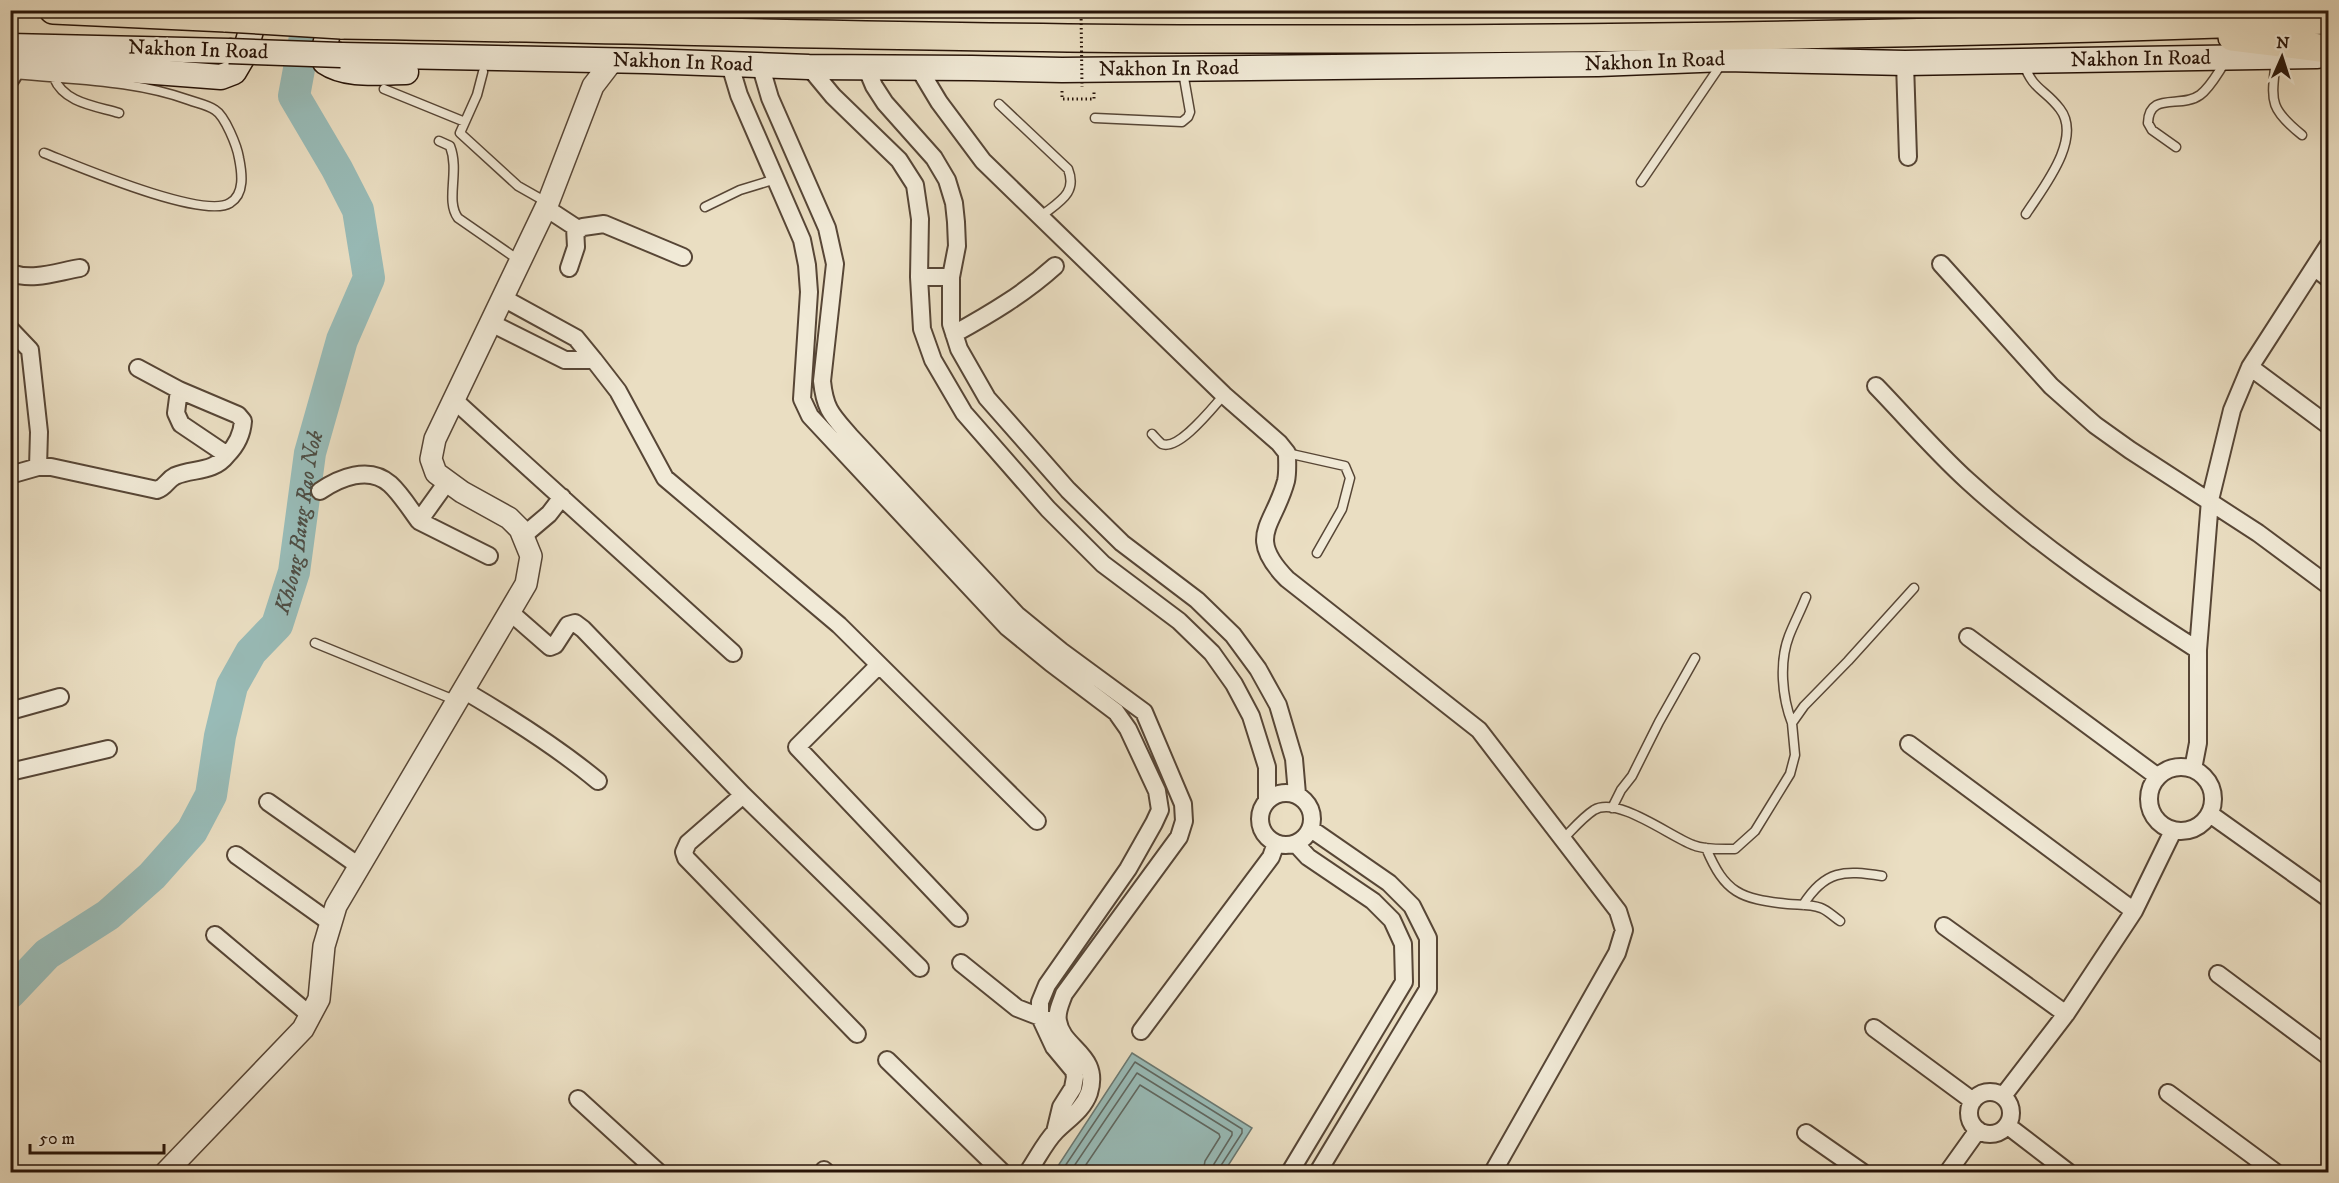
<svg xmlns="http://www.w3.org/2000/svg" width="2339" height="1183" font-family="'IM FELL DW Pica',serif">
<rect width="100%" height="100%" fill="#eadec2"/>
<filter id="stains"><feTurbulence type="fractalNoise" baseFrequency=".00333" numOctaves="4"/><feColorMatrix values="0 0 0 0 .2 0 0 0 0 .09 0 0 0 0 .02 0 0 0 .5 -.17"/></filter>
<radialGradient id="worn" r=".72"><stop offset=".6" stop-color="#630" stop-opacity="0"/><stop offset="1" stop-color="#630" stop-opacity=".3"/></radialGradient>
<!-- water -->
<path fill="#98bbb7" stroke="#6a7871" stroke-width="1.5" d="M1132,1053l120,75 -28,44h-170z"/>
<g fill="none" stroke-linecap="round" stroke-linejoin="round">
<!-- shore -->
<path stroke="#5f6760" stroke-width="1.5" d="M1061,1172l74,-110 107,67v4l-22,34 -1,5
M1070,1172l67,-99 95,59v3l-18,29 -2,8
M1081,1172l59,-87 79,49 1,3 -15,24 -2,11"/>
<!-- river -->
<path stroke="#98bbb7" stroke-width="32" id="s1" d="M10,993l37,-39 61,-39 44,-39 40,-45 19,-36 9,-59 12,-50 19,-34 26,-27 17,-53 16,-119 32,-113 27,-62 -11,-68 -21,-41 -43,-73 16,-86"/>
<defs>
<path id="service" d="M2276,58c-4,42 -9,49 26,77
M2023,62c10,29 21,26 37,47 23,30 -18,80 -34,105
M483,72l-6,23 -17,38 58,53 30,17
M15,74c58,6 119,6 174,26 8,3 19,5 26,10 10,6 22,36 24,48 3,15 6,36 -9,45 -27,17 -155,-38 -186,-50
M54,78c10,25 42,28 65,35
M384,89l81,33
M999,104l69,65c10,25 -10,33 -28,48
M1095,118l87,4 6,-5 2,-5 -7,-40
M439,141l11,5c10,26 -5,54 8,72l62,43
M2176,147l-24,-17 -4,-7c1,-32 33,-14 52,-28 11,-8 18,-23 26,-34
M1641,182l81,-119
M705,207l35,-17 36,-11
M1152,434c3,3 7,8 10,10 17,7 51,-37 62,-49
M1287,453l58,13 5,12 -8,31 -25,44
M315,643l142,58
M1792,723c-10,-26 -13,-61 -3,-87 5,-13 12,-26 17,-39
M1612,808l9,-18 11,-14 27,-54 36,-64
M1563,839c9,-9 20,-22 31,-29 24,-14 75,26 99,35 12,5 28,4 42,4l20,-18 35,-57 5,-19 -3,-32 12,-17 44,-45 66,-73
M1706,848c19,45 34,51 82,56 11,1 22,0 33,4 6,2 13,9 19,13
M1803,905c22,-35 41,-35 79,-29"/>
<path id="minor" d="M1905,63l3,94
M760,64l10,34 57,130 8,36 -13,117c3,29 10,34 28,55l167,179 44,36 83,61 39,92 1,17 -5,16 -115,157c-3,9 -8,18 -6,27 4,28 43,33 31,72 -6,17 -21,26 -33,38 -11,11 -19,28 -28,41
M730,65l9,30 63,145 5,25 2,27 -7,107 8,17 197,211 44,36 65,49 12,17 29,62 3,19 -6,13 -26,46 -81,116 -7,17v15l14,30 20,24 1,6 -2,11 -12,19 -6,25
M809,67l24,29 66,64 16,25 5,34 -1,58 3,52 11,31 31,53 84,96 55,55 76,57 33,32 22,31 17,32 16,51v33
M866,67l8,19 11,17 49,55 13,22 7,23 2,19 1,24 -6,31v47l8,25 28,49 81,92 54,53 75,57 36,35 25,34 20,36 16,54 3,35
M918,67l21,35 44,59 241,234 55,48 8,10c0,9 1,19 -1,28 -12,45 -41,55 1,98l192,151 139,181 6,19 -7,23 -124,219
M10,80l11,-18
M546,208l29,19 1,20 -7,21
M576,232l7,-5 21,-3 79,33
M1941,264l110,122 44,39 35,25 128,83 70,52
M2315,268l13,10
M10,273c24,8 46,-1 70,-5
M919,277h32
M491,323l74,37h29l-18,-22 -73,-40
M10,329l20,21 9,82 -1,35
M954,334c36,-20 70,-40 101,-68
M594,360l24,31 47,87 174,147 198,196
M2250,367l78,58
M138,368l41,22 59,25 5,6c-1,14 -6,24 -16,34
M1876,386c30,31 59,65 92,95 70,64 150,118 230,169
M453,399l280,254
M10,475l28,-8h13l106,23c9,-3 10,-10 18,-14 18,-8 38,-3 52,-21l-46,-31 -5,-11 3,-23
M447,482l-28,39 70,35
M320,491c19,-13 49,-26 70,-7 11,10 20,25 29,37
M523,536l26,-22 13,-17
M510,612l40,35 5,-2 13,-20 7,-2 8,6 160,166 177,173
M1968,637l190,140
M879,665l-82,82 162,171
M465,691c46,27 92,56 133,90
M10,711l50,-14
M1909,744l225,167
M2149 799a32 32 0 1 1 64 0a32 32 0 1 1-64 0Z
M2193,769l5,-26v-93l12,-150 22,-90 18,-43 78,-121
M10,772l98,-23
M1260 819a26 26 0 1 1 52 0a26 26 0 1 1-52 0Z
M743,795l-55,48 -4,9 2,6 171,176
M268,802l91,64
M2210,814l118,84
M1311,829l78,54 23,23 16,32v51l-110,183
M236,855l95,68
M1944,926l122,88
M215,935l95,80
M961,963l56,45 31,12
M2218,974l110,82
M1874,1028l99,73
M1141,1031l130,-174 5,-14
M887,1060l115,112
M1969 1113a21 21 0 1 1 42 0a21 21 0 1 1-42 0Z
M2168,1093l107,79
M2003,1096l63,-82 68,-103 39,-80
M578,1099l80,73
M2008,1126l60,46
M1806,1133l56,39
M824,1170l2,2
M1290,1172l114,-190 -1,-38 -11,-24 -19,-19 -65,-44 -12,-13
M1948,1172l30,-42"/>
<path id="tertiary" d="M166,1172l137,-143 16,-30 5,-53 12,-40 190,-322 5,-28 -11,-27 -11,-11 -47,-26 -26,-19 -5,-14 4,-20 113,-236 45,-117 20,-26"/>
<g id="secondary">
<path d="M334,10l-11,43 2,9c22,15 55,10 81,10"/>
<path d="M10,46l219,5"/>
<path id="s2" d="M341,55l305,6 163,6 163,1 90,2 536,-6 127,-5 180,4 412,-7"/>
<path d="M10,61l211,16 13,-5 10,-17 13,-45"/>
</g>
<path id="primary" d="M53,10l173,8
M341,25c286,4 573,13 859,14 376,1 753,-4 1128,-19
M2232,37l96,12"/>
</defs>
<!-- service casing -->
<use href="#service" stroke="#574636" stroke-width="11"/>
<!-- minor casing -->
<use href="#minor" stroke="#574636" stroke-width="20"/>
<!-- tertiary casing -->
<use href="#tertiary" stroke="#574636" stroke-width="24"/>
<!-- secondary casing -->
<use href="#secondary" stroke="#261308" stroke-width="27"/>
<!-- primary casing -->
<use href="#primary" stroke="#261308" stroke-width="30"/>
<!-- path -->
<path stroke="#261308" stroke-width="3" stroke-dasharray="1.5 3" stroke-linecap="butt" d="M1062,91v8h32v-8"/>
<!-- service -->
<use href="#service" stroke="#f1ead7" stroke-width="8"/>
<!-- minor -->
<use href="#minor" stroke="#f1ead7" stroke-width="16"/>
<!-- tertiary -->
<use href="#tertiary" stroke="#f1ead7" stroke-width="21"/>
<!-- secondary -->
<use href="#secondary" stroke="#f1ead7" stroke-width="24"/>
<!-- primary -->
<use href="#primary" stroke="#eadec2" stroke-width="27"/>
<defs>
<path id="secondary-bridge" d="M229,51l112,4"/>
<path id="primary-bridge" d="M226,18l115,7"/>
</defs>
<!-- secondary-bridge casing -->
<use href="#secondary-bridge" stroke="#261308" stroke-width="27" stroke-linecap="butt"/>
<!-- primary-bridge casing -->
<use href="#primary-bridge" stroke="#261308" stroke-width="30" stroke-linecap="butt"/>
<!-- path-bridge -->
<path stroke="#261308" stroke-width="3" stroke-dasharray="1.5 3" stroke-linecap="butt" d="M1081,10l1,77"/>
<!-- secondary-bridge -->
<use href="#secondary-bridge" stroke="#f1ead7" stroke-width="24"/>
<!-- primary-bridge -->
<use href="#primary-bridge" stroke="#eadec2" stroke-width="27"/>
</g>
<g text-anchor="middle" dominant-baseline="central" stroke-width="4.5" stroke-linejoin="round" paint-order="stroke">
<!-- street labels -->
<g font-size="21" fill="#261308" stroke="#f1ead7">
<text transform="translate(198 50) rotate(2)">Nakhon In Road</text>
<text stroke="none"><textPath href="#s2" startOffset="1800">Nakhon In Road</textPath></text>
<text stroke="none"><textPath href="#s2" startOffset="342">Nakhon In Road</textPath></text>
<text stroke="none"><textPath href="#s2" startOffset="1314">Nakhon In Road</textPath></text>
<text stroke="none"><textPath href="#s2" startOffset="828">Nakhon In Road</textPath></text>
</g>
<!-- water labels -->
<g font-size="22" font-style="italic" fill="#4e4e45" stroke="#f1ead7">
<text stroke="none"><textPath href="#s1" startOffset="579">Khlong Bang Rao Nok</textPath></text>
</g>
</g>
<!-- margin -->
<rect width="2339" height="1183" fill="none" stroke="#eadec2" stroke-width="36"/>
<rect x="12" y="12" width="2315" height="1159" fill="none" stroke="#261308" stroke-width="3"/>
<rect x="18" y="18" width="2303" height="1147" fill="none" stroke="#261308" stroke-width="1.5"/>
<!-- north arrow -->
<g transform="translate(2282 57) rotate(3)" stroke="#f1ead7" stroke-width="4.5" paint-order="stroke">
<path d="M0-4.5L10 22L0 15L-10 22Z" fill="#261308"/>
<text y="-9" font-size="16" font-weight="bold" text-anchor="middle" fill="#261308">N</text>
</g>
<!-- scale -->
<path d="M30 1144v9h134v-9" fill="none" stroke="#261308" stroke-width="3"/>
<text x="39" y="1144" font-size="18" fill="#261308" stroke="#f1ead7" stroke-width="4.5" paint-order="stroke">50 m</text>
<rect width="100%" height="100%" filter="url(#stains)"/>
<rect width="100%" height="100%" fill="url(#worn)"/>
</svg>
